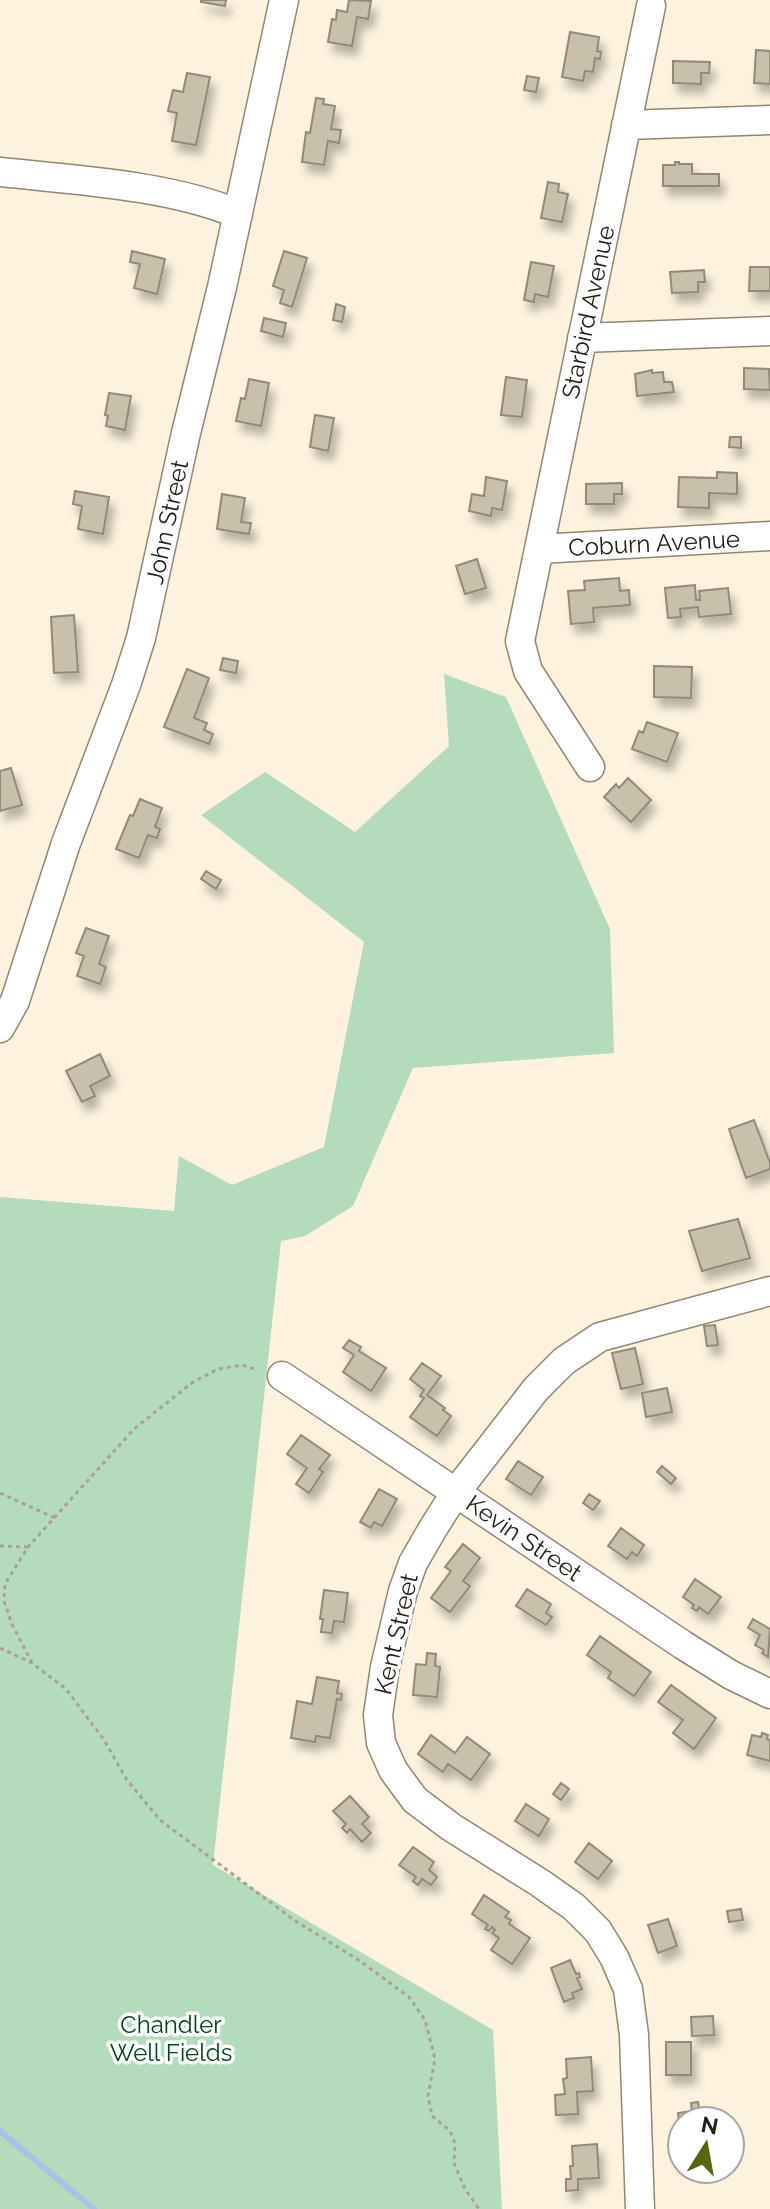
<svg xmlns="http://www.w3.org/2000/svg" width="770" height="2209" font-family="Raleway,sans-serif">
<defs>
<filter id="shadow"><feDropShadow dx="5" dy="9" stdDeviation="4" flood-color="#0004"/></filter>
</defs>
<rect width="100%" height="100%" fill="#fcf2dd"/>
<!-- green -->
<path fill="#b5dbbd" d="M444,674l62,23 104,232 4,124 -201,15 -60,138 -48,30 -24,5 -68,624 280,165 9,179h-502v-1012l174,14 5,-55 53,29 92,-38 40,-205 -163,-127 64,-43 90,60 94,-86z"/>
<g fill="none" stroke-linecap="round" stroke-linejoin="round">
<!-- stream -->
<path stroke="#acc0e7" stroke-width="6" d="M0,2131l94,78"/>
</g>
<!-- building -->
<path fill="#c9c0ac" stroke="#928976" stroke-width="2" filter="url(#shadow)" d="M201,0h25l-1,6 -24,-4z
M349,0l22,1 -3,18 -11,-2 -5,29 -24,-4 4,-23 4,1 1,-10 10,2z
M570,32l29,5 -2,14 4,1 -1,7 -5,-1 -2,14 -8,-1 -2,10 -21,-4z
M756,50l14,1v33l-16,-1z
M673,61l37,1 -1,11h-8v11l-28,-1z
M187,73l23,4 -14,68 -24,-4 5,-28 -9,-2 5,-21 10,2z
M527,76l12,2 -3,14 -12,-2z
M316,98l8,1 -1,5 12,2 -4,23 10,1 -2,13 -11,-2 -4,24 -22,-3 4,-30 4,1z
M675,162h4v2h13v10h27v12h-56v-21h12z
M548,182l11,2 -1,8 10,2 -6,28 -21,-4z
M132,251l33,8 -8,35 -23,-6 6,-24 -10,-2z
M284,251l23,7 -15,49 -12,-4 4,-13 -11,-4z
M531,262l23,4 -6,31 -13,-3 -1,8 -10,-2z
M750,267h20v24h-21z
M704,270l1,12h-7v10l-26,1 -2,-21z
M336,304l9,3 -3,15 -9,-2z
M264,318l22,5 -3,14 -22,-6z
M744,368l25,1 1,21 -26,-1z
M652,370v3l11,-1 1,10h8l2,10 -37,4 -2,-22z
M506,377l21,3 -5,37 -21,-2z
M249,379l20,4 -8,43 -25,-5 5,-23 4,1z
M109,393l22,3 -6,34 -19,-4 2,-10 -3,-1z
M315,415l19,3 -6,33 -18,-4z
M730,437h11v11l-12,-1z
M717,472l20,1v21l-28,-1v15l-31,-1 1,-30 38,1z
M486,477l21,4 -5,29 -10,-2 -1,8 -22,-5 3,-17 12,2z
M622,483v11h-8v10h-28v-20z
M75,491l34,6 -6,37 -25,-5 4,-23 -9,-2z
M222,494l23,4 -4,24 10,1 -2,11 -32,-5z
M477,559l9,29 -21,6 -9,-28z
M619,578l1,13 9,-1 1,15 -37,3 1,14 -23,2 -3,-33 17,-1 -1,-9z
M695,585l1,15h4l-1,-9 29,-3 3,26 -32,3 -1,-10 -18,2 1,8 -13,1 -3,-30z
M74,615l4,57 -24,1 -3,-56z
M223,658l15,3 -2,12 -16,-3z
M654,666l38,1 -1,31 -37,-1z
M187,669l22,9 -15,40 13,5 -3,7 9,4 -4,10 -45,-17z
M647,722l31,11 -11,29 -35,-13 7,-18 4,2z
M11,768l11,37 -22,6v-40z
M628,778l23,22 -20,22 -27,-25 12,-13 3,4z
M140,799l22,9 -7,19 5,2 -3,9 -9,-3 -9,23 -23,-9 14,-34 3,1z
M206,871l15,9 -5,9 -15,-10z
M86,928l23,8 -10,28 7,3 -6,17 -23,-8 7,-20 -8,-3z
M100,1054l10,22 -20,10 5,10 -13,6 -16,-31z
M754,1120l16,43v6l-24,9 -17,-49z
M738,1219l12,39 -48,13 -13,-40z
M715,1325l3,20 -11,1 -3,-20z
M349,1340l12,7 -2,4 27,17 -15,23 -28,-19 11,-17 -11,-7z
M635,1348l8,36 -22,5 -9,-36z
M422,1363l19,13 -14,19 18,13 -2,2 8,6 -14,20 -27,-19 14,-19 -4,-2 4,-6 -14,-11z
M667,1388l5,24 -26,5 -4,-24z
M301,1435l29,20 -11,14 4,3 -14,21 -13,-9 11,-16 -20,-14z
M518,1461l25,16 -12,18 -25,-16z
M662,1466l14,12 -5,6 -14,-12z
M379,1489l18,10 -15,27 -8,-4 -3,6 -11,-6z
M589,1494l11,7 -7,9 -10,-7z
M621,1528l23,17 -7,11 -5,-4 -5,7 -19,-13z
M463,1544l17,14 -17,23 7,5 -20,26 -19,-14 20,-27 -6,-4z
M695,1579l26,18 -13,17 -9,-7 -2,4 -5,-3 2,-3 -11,-8z
M527,1589l24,15 -5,9 6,4 -6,8 -30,-19z
M324,1590l24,3 -4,29 -10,-1 -2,12 -11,-1 2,-13h-3z
M753,1619l17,10 -2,28 -6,-4 2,-3 -9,-5 5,-10 -12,-7z
M600,1636l51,36 -17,24 -26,-18 3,-6 -24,-17z
M427,1653l9,1 -1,12 5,1 -3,30 -24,-2 3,-31 10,1z
M317,1677l22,4 -2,12 5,1 -1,6 -4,-1 -7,39 -14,-2 -1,6 -24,-4 6,-37 15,3z
M671,1685l45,33 -22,31 -21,-16 10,-13 -25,-18z
M762,1733l6,2 -1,4 3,1v21l-23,-6 5,-20 9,2z
M431,1735l24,18 12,-16 23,17 -19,26 -23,-16 -5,8 -25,-18z
M561,1783l8,6 -8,11 -8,-6z
M350,1796l19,21 -7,7 9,9 -9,9 -12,-13 -3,4 -5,-5 4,-4 -13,-13z
M526,1804l23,15 -10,17 -24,-15z
M589,1843l23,18 -14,18 -23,-17z
M413,1847l21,15 -5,8 8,7 -6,8 -9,-6 -4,6 -5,-4 3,-4 -17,-12z
M484,1895l25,17 -4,5 6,3 -2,4 21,14 -18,26 -21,-14 8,-12 -7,-5 3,-3 -3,-3 -3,4 -4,-2 3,-4 -16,-11z
M741,1909l2,11 -14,2 -2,-11z
M668,1919l9,27 -19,7 -10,-28z
M570,1960l6,14 3,-1 1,4 -3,1 5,11 -10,4 2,5 -10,4 -13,-34z
M713,2016l1,19 -22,1 -1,-19z
M666,2042h25v33h-25z
M591,2057l2,34 -16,1 1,22 -22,1 -1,-20 10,-1 -2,-15 4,-1 -1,-19z
M698,2102l3,19h-19v39l-7,1 -4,-30 9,-1 -2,-17 14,-2 -1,-8z
M597,2144l2,34 -21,1v11l-12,1v-12h5l-1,-13h3l-1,-20z"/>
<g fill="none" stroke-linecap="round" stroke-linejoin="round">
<defs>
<path id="minor" d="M626,125l144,-5
M0,172c74,8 170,13 238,42
M582,338l188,-7
M539,549l231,-13
M590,767l-62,-96 -8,-30 131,-635
M0,1028l15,-27 51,-158 60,-158 15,-47 45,-205 36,-146 62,-287
M282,1376l401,269 48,30 39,19
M640,2209l-6,-174 -6,-46 -14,-32 -16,-26 -24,-24 -34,-24 -89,-56 -36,-27 -22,-30 -12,-27 -3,-28 7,-48 18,-76 10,-28 19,-33 24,-38 80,-103 28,-28 36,-24 170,-46"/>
</defs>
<!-- minor casing -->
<use href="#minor" stroke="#908774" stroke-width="31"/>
<!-- path -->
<path stroke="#a9a192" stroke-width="3" stroke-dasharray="4 4" stroke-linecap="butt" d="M0,1493l55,25
M0,1546l28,1
M0,1648l32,15 34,26 38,51 23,40 33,40 134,100 66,41 49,36 16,23 10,39 -7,37 4,20 18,15 5,12 -1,20 11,26 14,20
M32,1663l-20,-39 -8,-23 1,-17 23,-37 106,-118 59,-47 25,-13 24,-4 16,5"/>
<!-- minor -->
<use href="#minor" stroke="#fff" stroke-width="28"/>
</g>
<g text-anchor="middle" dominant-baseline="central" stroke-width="7" stroke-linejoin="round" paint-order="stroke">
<!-- street labels -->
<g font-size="24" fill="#221e17" stroke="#fff">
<text transform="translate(588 312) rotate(-78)">Starbird Avenue</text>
<text transform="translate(167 522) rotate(-78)">John Street</text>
<text transform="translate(654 543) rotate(-3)">Coburn Avenue</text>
<text transform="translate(524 1538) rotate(34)">Kevin Street</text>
<text transform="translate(396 1634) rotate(-77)">Kent Street</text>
</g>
<!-- park labels -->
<g font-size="24" fill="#00441d" stroke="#fff">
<text x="171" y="2024">Chandler<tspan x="171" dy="28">Well Fields</tspan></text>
</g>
</g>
<!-- north arrow -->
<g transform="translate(706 2145) rotate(11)"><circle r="38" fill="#ffffff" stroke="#a7a5a2" stroke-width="2"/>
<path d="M0-6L14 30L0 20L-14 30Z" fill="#566711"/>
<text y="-12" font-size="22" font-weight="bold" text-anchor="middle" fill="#221e17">N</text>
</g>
</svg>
